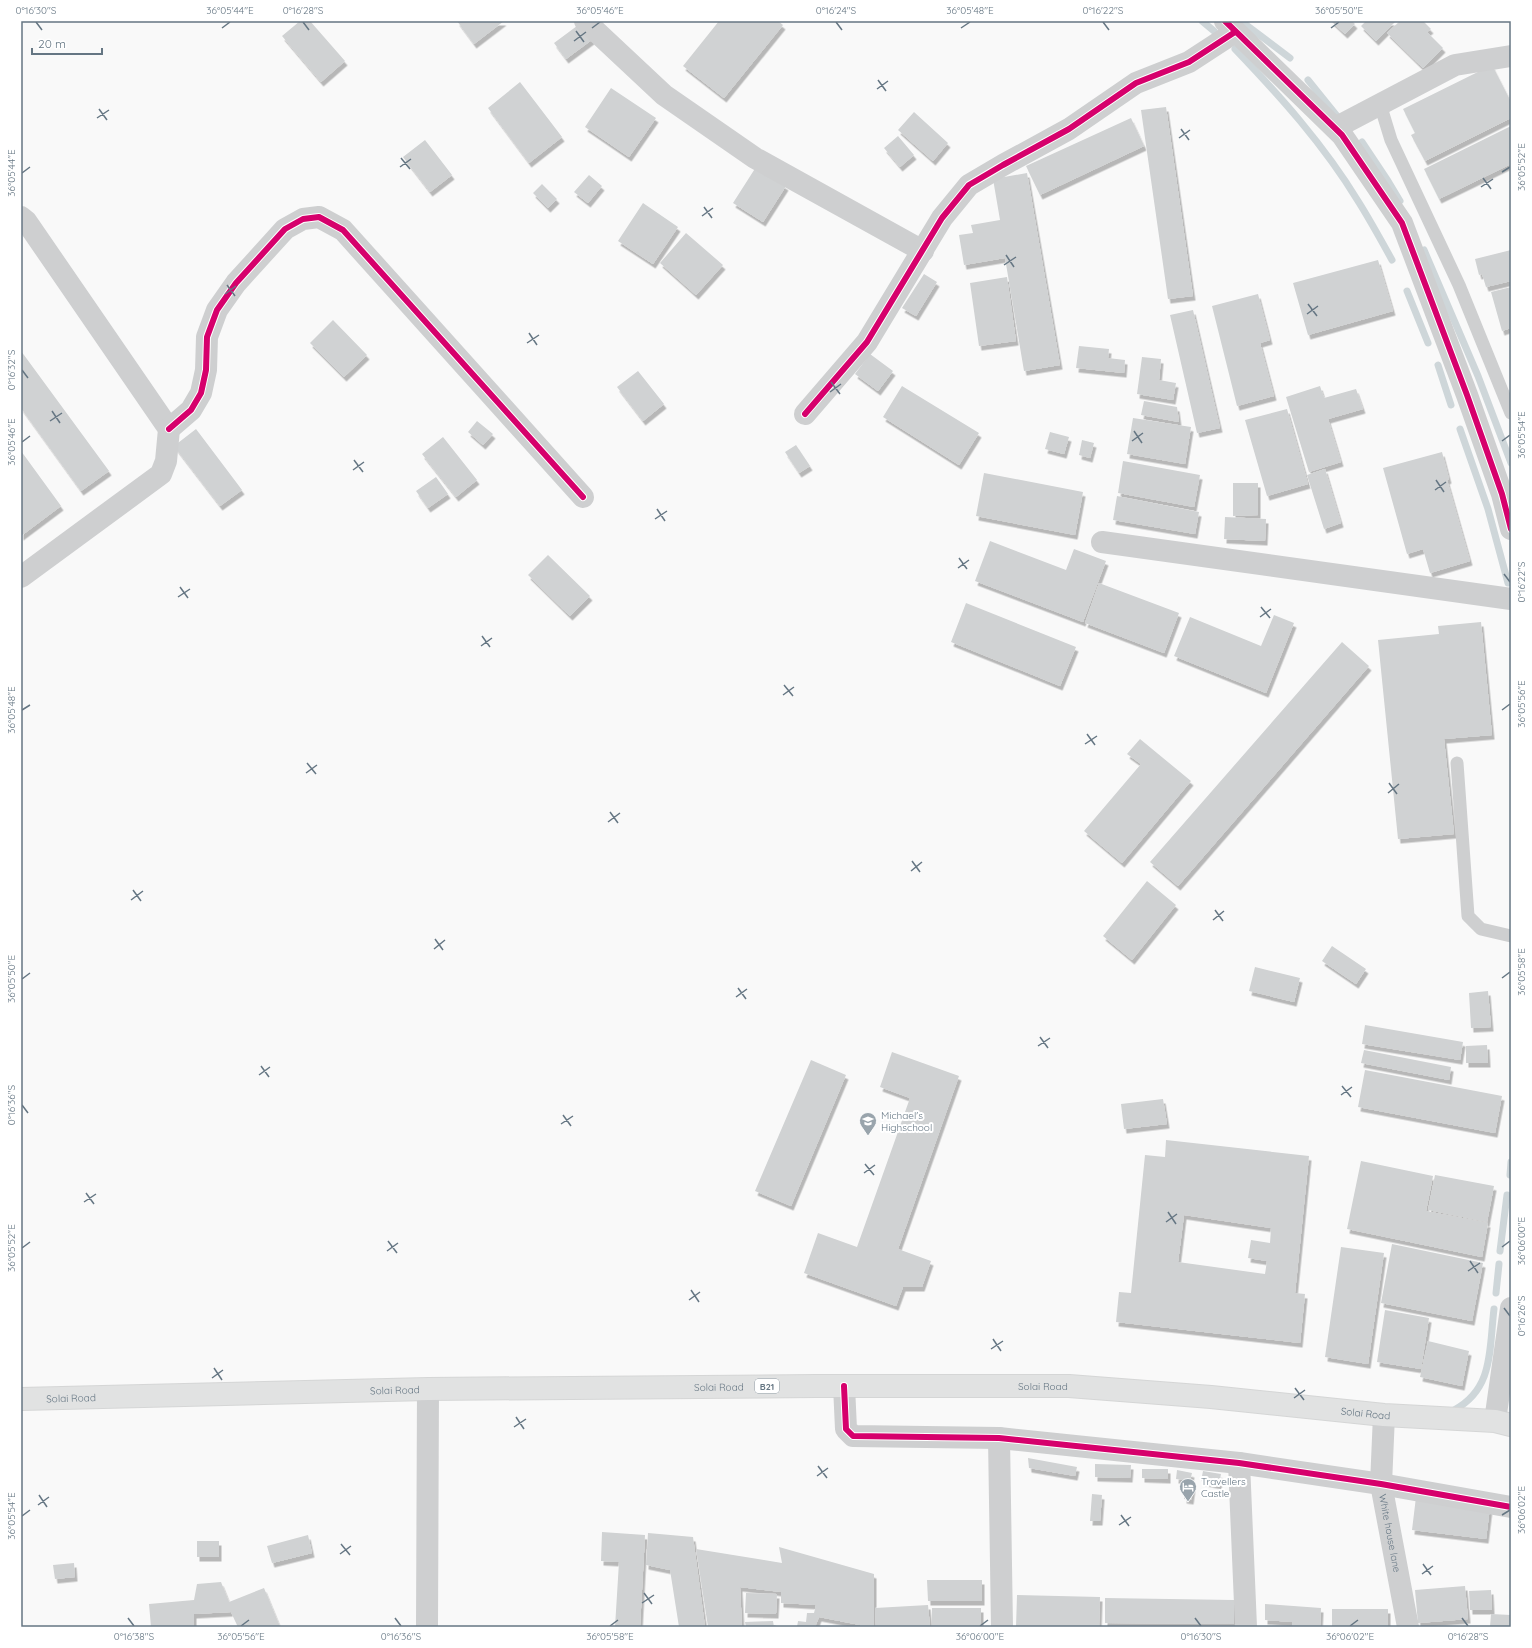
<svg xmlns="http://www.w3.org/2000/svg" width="1532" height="1648" font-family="Quicksand,sans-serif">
<defs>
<filter id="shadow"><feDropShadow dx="2.5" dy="4.5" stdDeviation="0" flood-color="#0004"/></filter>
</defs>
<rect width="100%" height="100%" fill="#f9f9f9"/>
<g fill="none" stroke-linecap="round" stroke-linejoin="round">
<!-- stream -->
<path stroke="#ced6d9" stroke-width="7" d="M1202,21l12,10
M1241,21l49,37
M1235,49c45,47 89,96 123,152 12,19 23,39 34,59
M1308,80l29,36
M1362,142l26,39 12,20
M1424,250l54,126 33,87
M1407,291l21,52
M1438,365l13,40
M1460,429l28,80 20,74
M1510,1175l1,-13
M1500,1251l7,-56
M1496,1293l3,-29
M1454,1410c40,-21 35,-61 40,-101"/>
</g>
<!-- building -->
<path fill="#d0d2d3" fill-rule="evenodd" filter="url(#shadow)" d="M300,21h10l35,40 -24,21 -39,-46z
M457,21h47l-30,23z
M719,21h59l5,4 -59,73 -41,-32z
M1331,21h21l3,3 -10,10z
M1366,21h30l-20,20 -15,-15z
M1400,21h23l8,8 -4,3 16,16 -20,20 -36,-35z
M581,23l12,16 -27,20 -12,-16z
M1492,65l19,37v16l-86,43 -14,-26 4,-2 -12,-24z
M520,82l42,55 -33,26 -41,-55z
M611,88l45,30 -27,39 -44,-30z
M1166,107l27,189 -25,3 -27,-189z
M914,112l34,31 -15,18 -35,-31z
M1131,118l13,28 -104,49 -14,-29z
M1511,126v38l-72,35 -15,-30z
M898,136l16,19 -14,12 -16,-19z
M425,140l27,35 -22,17 -27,-35z
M756,167l30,19 -23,36 -30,-19z
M1027,173l33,192 -36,6 -19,-113 -41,7 -5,-30 14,-2 -2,-8 29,-5 -7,-41z
M589,175l13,11 -14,17 -14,-11z
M542,184l15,15 -9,9 -15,-15z
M643,203l35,24 -25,37 -35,-23z
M686,233l37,32 -27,30 -36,-32z
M1511,250v31l-25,6 -4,-13 -3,1 -4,-16z
M1378,260l15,51 -85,24 -15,-52z
M924,274l13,8 -21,34 -14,-8z
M1007,277l9,64 -37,5 -9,-63z
M1511,287v41l-9,3 -11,-39z
M1258,294l12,46 -10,3 14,53 -37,10 -25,-100z
M1193,310l27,118 -23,5 -27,-118z
M333,320l34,35 -23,22 -34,-34z
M1079,346l30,3 -1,9 17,2 -1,13 -48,-5z
M21,351l88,120 -28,20 -60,-83z
M870,354l23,17 -15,20 -23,-17z
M1142,357l19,2 -2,21 17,3 -3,17 -36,-6z
M638,371l26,33 -21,17 -26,-34z
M902,386l77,47 -20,32 -76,-48z
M1320,386l4,12 32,-9 7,20 -35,10 13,43 -32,10 -23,-75z
M1144,401l33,6 2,15 -38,-7z
M1287,409l21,75 -41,12 -22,-76z
M1133,418l58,9 -6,37 -58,-10z
M477,421l16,13 -10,11 -15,-13z
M196,429l46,61 -22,16 -46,-60z
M1050,432l19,5 -5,17 -19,-5z
M443,437l34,43 -21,17 -34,-43z
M1082,440l12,3 -4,15 -11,-3z
M796,445l14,21 -11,7 -14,-21z
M21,451l40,55 -40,30z
M1442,452l7,27 -2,1 23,81 -40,12 -7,-24 -16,5 -24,-86z
M1123,461l77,14 -6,32 -76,-14z
M1325,469l16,54 -17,6 -17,-54z
M984,473l99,19 -8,43 -99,-19z
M436,477l12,17 -20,14 -12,-17z
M1233,483h25v32l-25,1z
M1117,496l82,16 -4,22 -82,-14z
M1225,517l41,2 -1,22 -41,-2z
M990,541l76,29 8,-21 32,12 -23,61 -108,-41z
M548,555l42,41 -20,20 -42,-41z
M1099,583l80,30 -15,40 -79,-30z
M966,603l110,44 -16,39 -109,-44z
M1274,615l20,8 -28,70 -92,-37 16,-39 71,29z
M1481,622l11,113 -48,4 10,95 -56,5 -20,-199 61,-6 -1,-8z
M1342,642l27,24 -191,220 -28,-24z
M1140,739l51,42 -69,82 -38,-32 57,-67 -14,-10z
M1147,881l29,24 -44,55 -29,-24z
M1332,946l34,23 -10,15 -34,-23z
M1255,967l45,11 -6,24 -45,-11z
M1488,991l3,36 -20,1 -2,-35z
M1365,1025l98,17 -3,18 -98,-16z
M1487,1045l1,18h-22v-17z
M1364,1050l87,17 -2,13 -88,-17z
M892,1052l67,24 -61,173 33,12 -9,26h-19l-7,19 -92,-33 14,-40 39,14 53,-149 -30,-11z
M811,1060l35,15 -55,131 -36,-15z
M1365,1070l137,26 -7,37 -137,-26z
M1163,1099l4,25 -43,5 -3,-25z
M1166,1140l143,16 -14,137 10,1 -5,49 -184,-21 3,-30 12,1 14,-138 20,2zM1184,1215l87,13 -1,15 -19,-3 -3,18 19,3 -2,13 -87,-12z
M1361,1161l72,15 -7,35 62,12 -6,34 -135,-28z
M1435,1175l59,11 -7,36 -59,-12z
M1392,1244l91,19 -11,58 -91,-18z
M1341,1247l43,6 -16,111 -43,-7z
M1385,1310l44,8 -8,51 -44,-7z
M1428,1341l41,10 -7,35 -42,-9z
M1028,1458l49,9 -2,9 -46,-8z
M1095,1464l36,1 -1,13 -35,-1z
M1142,1469h26v10l-26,-1z
M1177,1470l15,3 -2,8 -14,-2z
M1203,1471l18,3 -2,11 -18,-4z
M1187,1484l6,2 -2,14 -7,-1z
M1092,1494l10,1 -2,26h-10z
M1416,1497l74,10 -4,32 -74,-9z
M602,1532l43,3 -5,92h-25l4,-65 -18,-1z
M648,1533l45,4 12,90h-26l-9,-57 -24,-5z
M308,1535l4,18 -40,10 -5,-17z
M197,1541h22v16h-22z
M779,1547l95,27v53h-14v-2l-41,-8 -4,10h-18l1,-6 8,1 1,-9h7l2,-8 -35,-2v-11l-41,-5 2,40h-34l-12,-78 86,14z
M74,1563l1,14 -20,2 -2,-14z
M927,1580h55v21h-54z
M221,1582l8,20 35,-14 16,39h-42l-7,-15 -37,2v13h-43l-2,-23 45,-4 3,-16z
M1465,1586l3,33 -50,4 -3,-33z
M1491,1590l1,20h-22l-1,-19z
M746,1593l31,1 -1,20 -31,-1z
M1017,1595l83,2 -1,30h-83z
M1105,1598l129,2v24l-129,-1z
M1265,1604l56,4 -1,19h-28v-5l-27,-2z
M928,1605l2,22h-54l-1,-19z
M932,1608h49v18l-49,1z
M1332,1609h56v18h-56z
M1491,1614l20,1v12h-21z
M773,1621l1,6h-28l-1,-5z"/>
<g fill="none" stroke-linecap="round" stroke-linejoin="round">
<defs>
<g id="trunk">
<path id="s2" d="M21,1399l407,-10 389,-3h252l142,11 173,18 111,6 16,4"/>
</g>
</defs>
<!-- trunk casing -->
<use href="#trunk" stroke="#d5d6d6" stroke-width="24"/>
<!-- service -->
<path stroke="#cecfd0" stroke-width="13" d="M1380,104l11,36 68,145 52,128
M1457,763l11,153 13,13 30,7"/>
<!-- minor -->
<g stroke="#cecfd0" stroke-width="22">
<path d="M585,21l79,74 91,63 168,93"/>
<path d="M1335,128l120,-63 56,-9"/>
<path d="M21,217l5,4 143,208 -3,32 -5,13 -140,103"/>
<path d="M805,414l62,-72 75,-124 27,-33 34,-20 66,-36 67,-46 53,-21 46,-30"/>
<path d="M169,429l22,-19 10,-17 5,-23 1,-33 10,-27 19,-27 49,-54 18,-10 16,-2 24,13 240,267"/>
<path d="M1102,542l409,57"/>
<path d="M844,1386l2,43 7,7 146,2 240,25 142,21 130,23"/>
<path id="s1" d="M1384,1415l-3,69 27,143"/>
<path d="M999,1438l3,189"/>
<path d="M1239,1463l7,164"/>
<path d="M427,1627l1,-238"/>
</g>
<!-- tertiary -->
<path stroke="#cecfd0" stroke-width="22" d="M1225,21l117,114 60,88 65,172 35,99 9,35
M1495,1421l16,-113"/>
<!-- trunk -->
<use href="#trunk" stroke="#e1e2e2" stroke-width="22"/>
<defs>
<path id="cycleway" d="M1225,21l117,114 60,88 65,172 35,99 9,35
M805,414l62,-72 75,-124 27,-33 34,-20 66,-36 67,-46 53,-21 46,-30
M169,429l22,-19 10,-17 5,-23 1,-33 10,-27 19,-27 49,-54 18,-10 16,-2 24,13 240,267
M844,1386l2,43 7,7 146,2 240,25 142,21 130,23"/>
</defs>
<!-- cycleway casing -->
<use href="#cycleway" stroke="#fff" stroke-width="8"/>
<!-- cycleway -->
<use href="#cycleway" stroke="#d6006c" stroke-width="6"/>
</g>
<!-- ticks -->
<path fill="none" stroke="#657683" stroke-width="1.5" d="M36,22l6,8M303,22l6,8M836,22l6,8M1103,22l6,8M222,28l8,-6M592,28l8,-6M961,28l9,-6M1331,28l8,-6M576,31l8,11M574,41l12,-9M878,80l8,11M877,89l11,-8M99,109l8,11M97,118l12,-8M1181,129l8,11M1179,138l11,-8M401,158l9,11M400,167l11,-8M1502,172l8,-5M22,173l8,-6M1483,178l8,11M1481,187l12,-8M704,207l8,11M702,216l11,-8M1006,255l8,12M1004,265l12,-8M227,285l8,11M225,294l11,-8M1308,304l9,12M1307,314l11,-8M529,333l8,12M527,343l12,-8M22,370l6,8M831,382l9,12M830,392l11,-8M52,411l8,12M50,421l12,-8M1134,431l8,12M1132,441l11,-8M1502,441l8,-6M22,442l8,-6M354,460l9,12M353,470l11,-8M1436,480l8,12M1435,490l11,-8M657,509l8,12M655,519l12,-8M959,558l8,11M958,568l11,-8M1504,574l6,8M180,587l8,11M178,597l12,-8M1261,607l9,11M1260,617l11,-8M482,636l8,11M481,646l11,-8M784,685l9,11M783,695l11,-8M22,710l8,-5M1502,710l8,-6M1087,734l8,11M1085,744l12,-8M307,763l9,11M306,773l11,-8M1389,783l8,11M1388,793l11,-9M610,812l8,11M608,822l12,-9M912,861l8,11M911,871l11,-9M133,890l8,11M131,900l12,-9M1215,910l8,11M1213,920l11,-9M435,939l8,11M434,949l11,-9M1502,978l8,-6M22,979l8,-6M738,988l8,11M736,997l11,-8M1040,1037l8,11M1038,1046l12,-8M261,1066l8,11M259,1075l11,-8M1342,1086l9,11M1341,1095l11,-8M22,1105l6,8M563,1115l8,11M561,1124l12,-8M865,1164l9,11M864,1173l11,-8M86,1193l8,11M84,1202l12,-8M1168,1212l8,12M1166,1222l11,-8M388,1241l9,12M1502,1247l8,-6M22,1248l8,-6M387,1251l11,-8M1470,1261l8,12M1468,1271l12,-8M691,1290l8,12M689,1300l11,-8M1504,1308l6,8M993,1339l8,12M991,1349l12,-8M214,1368l8,12M212,1378l11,-8M1295,1388l9,12M1294,1398l11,-8M516,1417l8,12M514,1427l12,-8M818,1466l9,12M817,1476l11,-8M39,1495l8,12M38,1505l11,-8M1121,1515l8,11M1502,1515l8,-5M22,1516l8,-6M1119,1525l12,-8M341,1544l9,11M340,1554l11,-8M1423,1564l8,11M1422,1574l11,-8M644,1593l8,11M642,1603l12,-8M128,1618l6,8M395,1618l6,8M1195,1618l6,8M1462,1618l6,8M241,1626l8,-6M610,1626l8,-6M980,1626l8,-6M1350,1626l8,-6"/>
<!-- icons -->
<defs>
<symbol id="school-pin" viewBox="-11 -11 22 30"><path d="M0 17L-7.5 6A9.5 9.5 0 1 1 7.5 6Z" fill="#99a4ac" stroke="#fff"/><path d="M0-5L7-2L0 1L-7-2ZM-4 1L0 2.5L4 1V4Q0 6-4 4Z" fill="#fff"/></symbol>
<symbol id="hotel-pin" viewBox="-11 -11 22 30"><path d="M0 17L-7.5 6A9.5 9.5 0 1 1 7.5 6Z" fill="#99a4ac" stroke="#fff"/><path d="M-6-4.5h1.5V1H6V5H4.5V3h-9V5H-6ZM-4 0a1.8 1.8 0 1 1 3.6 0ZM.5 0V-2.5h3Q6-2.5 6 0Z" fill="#fff"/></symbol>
</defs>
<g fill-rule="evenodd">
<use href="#school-pin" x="858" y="1111" width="20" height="27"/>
<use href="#hotel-pin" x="1178" y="1477" width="20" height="27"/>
</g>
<g text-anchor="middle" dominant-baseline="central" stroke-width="4" stroke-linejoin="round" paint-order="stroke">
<!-- shield labels -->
<rect fill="#fff" stroke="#939fa8" stroke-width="1" x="755" y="1379" width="24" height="14" rx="3"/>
<g font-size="9" font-weight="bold" fill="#657683">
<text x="767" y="1386">B21</text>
</g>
<!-- poi labels -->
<g font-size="10" fill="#657683" stroke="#fff" text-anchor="start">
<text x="881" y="1115">Michael's<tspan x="881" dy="12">Highschool</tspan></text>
<text x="1201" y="1481">Travellers<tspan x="1201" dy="12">Castle</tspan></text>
</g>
<!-- street labels -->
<g font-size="10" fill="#657683" stroke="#fff">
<text stroke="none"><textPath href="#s2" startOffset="698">Solai Road</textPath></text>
<text stroke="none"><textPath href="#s2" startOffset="1022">Solai Road</textPath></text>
<text stroke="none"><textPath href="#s2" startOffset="374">Solai Road</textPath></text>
<text stroke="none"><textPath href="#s2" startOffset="50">Solai Road</textPath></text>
<text stroke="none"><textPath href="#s2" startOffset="1346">Solai Road</textPath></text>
<text stroke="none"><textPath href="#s1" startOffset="119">White house lane</textPath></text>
</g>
</g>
<!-- border -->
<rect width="1532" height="1648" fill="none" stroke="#ffffff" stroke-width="44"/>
<!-- scale -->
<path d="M32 48v6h70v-6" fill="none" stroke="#657683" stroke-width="2"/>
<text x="38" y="48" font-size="12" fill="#657683" stroke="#ffffff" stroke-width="3" paint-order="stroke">20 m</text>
<rect x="22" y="22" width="1488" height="1604" fill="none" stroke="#657683" stroke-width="1.5"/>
<g font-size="10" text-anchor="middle" fill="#657683">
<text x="36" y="14">0°16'30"S</text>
<text x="230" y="14">36°05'44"E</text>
<text x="303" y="14">0°16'28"S</text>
<text x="600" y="14">36°05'46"E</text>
<text x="836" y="14">0°16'24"S</text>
<text x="970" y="14">36°05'48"E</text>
<text x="1103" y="14">0°16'22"S</text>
<text x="1339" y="14">36°05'50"E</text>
<text transform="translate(1521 167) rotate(-90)" y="4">36°05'52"E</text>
<text transform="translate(11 173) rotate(-90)" y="4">36°05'44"E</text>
<text transform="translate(11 370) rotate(-90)" y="4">0°16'32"S</text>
<text transform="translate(1521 435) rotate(-90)" y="4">36°05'54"E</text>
<text transform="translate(11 442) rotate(-90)" y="4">36°05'46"E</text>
<text transform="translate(1521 582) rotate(-90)" y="4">0°16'22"S</text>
<text transform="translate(1521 704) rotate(-90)" y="4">36°05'56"E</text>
<text transform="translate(11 710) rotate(-90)" y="4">36°05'48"E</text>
<text transform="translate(1521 972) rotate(-90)" y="4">36°05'58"E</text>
<text transform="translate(11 979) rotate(-90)" y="4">36°05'50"E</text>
<text transform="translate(11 1105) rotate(-90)" y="4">0°16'36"S</text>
<text transform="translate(1521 1241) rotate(-90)" y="4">36°06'00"E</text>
<text transform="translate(11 1248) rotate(-90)" y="4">36°05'52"E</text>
<text transform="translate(1521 1316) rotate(-90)" y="4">0°16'26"S</text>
<text transform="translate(1521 1510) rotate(-90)" y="4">36°06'02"E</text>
<text transform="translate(11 1516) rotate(-90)" y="4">36°05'54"E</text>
<text x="134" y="1640">0°16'38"S</text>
<text x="241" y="1640">36°05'56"E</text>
<text x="401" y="1640">0°16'36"S</text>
<text x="610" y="1640">36°05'58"E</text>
<text x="980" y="1640">36°06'00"E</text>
<text x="1201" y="1640">0°16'30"S</text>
<text x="1350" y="1640">36°06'02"E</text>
<text x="1468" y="1640">0°16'28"S</text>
</g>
</svg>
